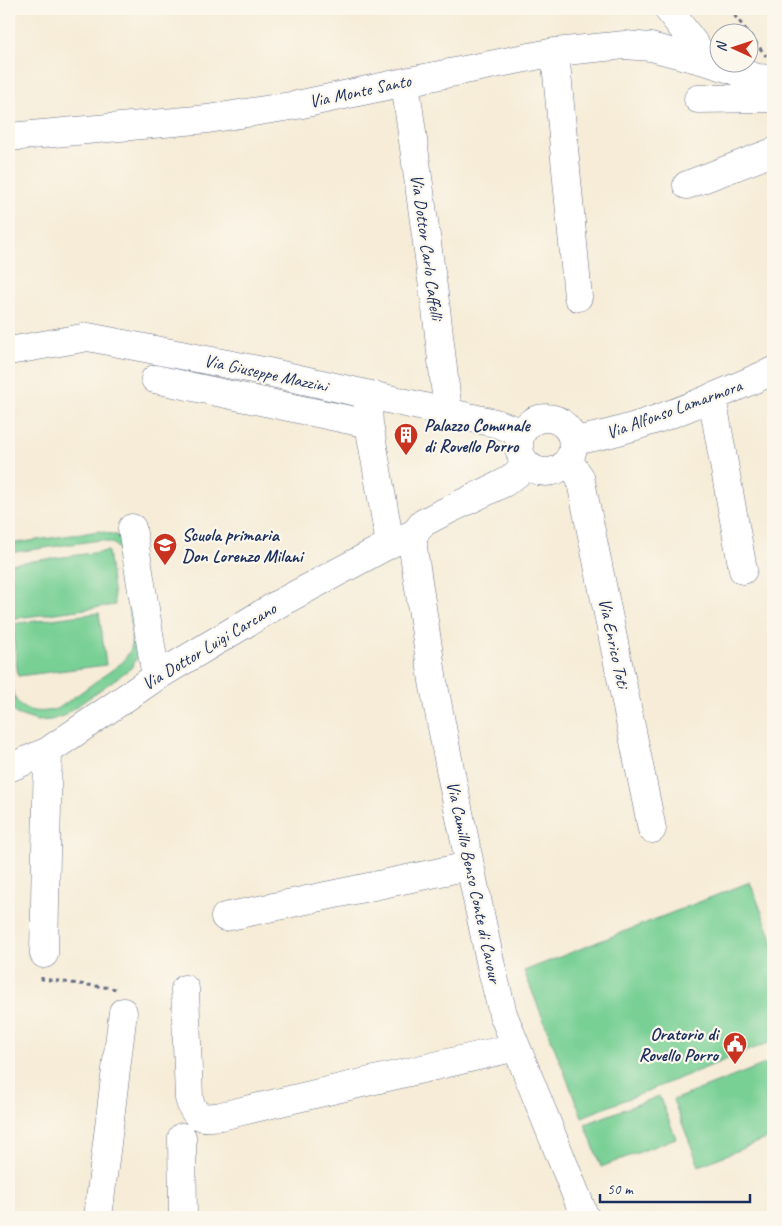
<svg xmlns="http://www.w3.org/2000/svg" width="782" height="1226" font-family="Caveat,sans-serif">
<rect width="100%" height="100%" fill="#fbf7ec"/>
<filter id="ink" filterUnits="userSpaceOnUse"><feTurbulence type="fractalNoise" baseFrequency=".02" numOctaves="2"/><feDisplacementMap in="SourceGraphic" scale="10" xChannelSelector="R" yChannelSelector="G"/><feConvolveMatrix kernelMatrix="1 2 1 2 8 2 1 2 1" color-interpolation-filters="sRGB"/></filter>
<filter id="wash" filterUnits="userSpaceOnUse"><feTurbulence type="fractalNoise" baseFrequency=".0096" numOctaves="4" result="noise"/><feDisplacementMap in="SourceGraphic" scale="20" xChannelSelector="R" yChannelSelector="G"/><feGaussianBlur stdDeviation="1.12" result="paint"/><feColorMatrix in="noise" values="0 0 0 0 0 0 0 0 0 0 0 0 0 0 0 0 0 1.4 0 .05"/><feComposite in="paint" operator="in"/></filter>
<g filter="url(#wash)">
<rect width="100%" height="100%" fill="#f6ecd7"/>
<!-- green -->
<path fill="#79d095" stroke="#4a807a" d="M100,531l19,5 9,12 12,104 -9,16 -68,48 -12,4 -14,1 -21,-7 -7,-9v-40c1,9 1,19 4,28 6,21 30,21 46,15l64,-46 8,-13 1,-16 -12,-82 -6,-7 -14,-4 -91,13v-9z
M108,551l7,54 -105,14 -1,-9v-46z
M99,613l7,52 -88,11 -6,-52z
M750,882l23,59v100l-191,76 -58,-146z
M773,1061v75l-74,30 -26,-66z
M659,1096l17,42 -75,29 -16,-43z"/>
</g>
<g filter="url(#ink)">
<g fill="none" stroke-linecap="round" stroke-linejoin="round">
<defs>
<path id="minor" d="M668,9l40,53 50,16 15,1
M555,52l23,245
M405,82l31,227 12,103
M698,99l75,-1
M9,137l199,-18 89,-14 108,-23 150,-30 70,-7 26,2 57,15
M687,185l86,-33
M9,351l79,-14 180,35 227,51 26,9
M155,379l214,45
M712,397l31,173
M368,408l1,16 21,120
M519 445a27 27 0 1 1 54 0a27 27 0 1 1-54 0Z
M573,441c70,-11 136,-42 200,-70
M568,460l12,17 72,352
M528,466l-24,17 -66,32 -15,8 -8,10 -2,7v8l20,133 19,98 39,187 12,48 82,203
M132,528l24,149
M9,768l39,-17 108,-74 124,-74 110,-59 25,-11
M225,917l244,-51
M44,954l4,-203
M185,989l4,109c5,20 12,21 32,18l295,-69
M182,1137l1,80
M98,1217l25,-205"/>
</defs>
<!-- minor casing -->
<use href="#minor" stroke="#687188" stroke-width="29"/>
<!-- path -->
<path stroke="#687188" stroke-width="3" stroke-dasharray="4 4" stroke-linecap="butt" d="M729,9l19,23
M750,35l16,21
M42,977v2l76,10"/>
<!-- minor -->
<use href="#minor" stroke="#fff" stroke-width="28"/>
</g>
</g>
<!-- icons -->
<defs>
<symbol id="building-pin" viewBox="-11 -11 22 30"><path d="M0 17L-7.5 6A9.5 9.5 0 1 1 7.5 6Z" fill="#c8321e" stroke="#fbf7ec"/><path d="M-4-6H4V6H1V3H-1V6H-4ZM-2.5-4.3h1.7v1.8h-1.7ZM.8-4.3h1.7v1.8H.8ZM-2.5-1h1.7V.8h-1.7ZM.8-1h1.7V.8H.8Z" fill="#fff"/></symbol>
<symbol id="school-pin" viewBox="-11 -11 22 30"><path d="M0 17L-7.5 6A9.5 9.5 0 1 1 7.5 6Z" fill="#c8321e" stroke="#fbf7ec"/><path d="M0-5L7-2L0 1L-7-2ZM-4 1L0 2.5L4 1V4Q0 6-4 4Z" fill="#fff"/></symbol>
<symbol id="civic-pin" viewBox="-11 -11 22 30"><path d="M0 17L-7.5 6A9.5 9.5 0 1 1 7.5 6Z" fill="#c8321e" stroke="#fbf7ec"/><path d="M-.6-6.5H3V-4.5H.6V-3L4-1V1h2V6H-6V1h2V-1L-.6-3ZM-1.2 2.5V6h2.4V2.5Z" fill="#fff"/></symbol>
</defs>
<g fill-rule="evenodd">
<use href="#building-pin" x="392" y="421" width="28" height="38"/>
<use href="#school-pin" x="151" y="531" width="28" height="38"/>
<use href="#civic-pin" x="721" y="1030" width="28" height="38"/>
</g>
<g text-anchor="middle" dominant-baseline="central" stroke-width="4.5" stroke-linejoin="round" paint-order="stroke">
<!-- street labels -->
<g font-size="18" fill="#1b2f5e" stroke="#fbf7ec">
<text transform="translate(360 91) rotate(-12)">Via Monte Santo</text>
<text transform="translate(427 247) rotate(82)">Via Dottor Carlo Caffelli</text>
<text transform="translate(266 373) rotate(12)">Via Giuseppe Mazzini</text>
<text transform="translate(674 409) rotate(-20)">Via Alfonso Lamarmora</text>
<text transform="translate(614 643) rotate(78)">Via Enrico Toti</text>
<text transform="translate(209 646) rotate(-31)">Via Dottor Luigi Carcano</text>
<text transform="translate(474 882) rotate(78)">Via Camillo Benso Conte di Cavour</text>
</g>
<!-- poi labels -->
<g font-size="18" font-weight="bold" fill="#1b2f5e" stroke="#fbf7ec" text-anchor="start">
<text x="424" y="425">Palazzo Comunale<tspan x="424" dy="21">di Rovello Porro</tspan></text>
<text x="182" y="535">Scuola primaria<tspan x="182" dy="21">Don Lorenzo Milani</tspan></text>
<text x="718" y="1034" text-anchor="end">Oratorio di<tspan x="718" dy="21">Rovello Porro</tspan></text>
</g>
</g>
<!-- margin -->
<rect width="782" height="1226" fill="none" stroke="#fbf7ec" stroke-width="30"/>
<!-- north arrow -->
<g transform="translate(734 48) rotate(273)"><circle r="24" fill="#fbf7ec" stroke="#a1a7b3"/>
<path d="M0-4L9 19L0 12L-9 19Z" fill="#c8321e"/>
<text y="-8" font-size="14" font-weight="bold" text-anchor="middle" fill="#1b2f5e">N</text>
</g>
<!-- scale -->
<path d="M600 1194v8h150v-8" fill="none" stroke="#1b2f5e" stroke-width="2.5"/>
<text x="607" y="1194" font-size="15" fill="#1b2f5e" stroke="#fbf7ec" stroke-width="4" paint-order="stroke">50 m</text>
</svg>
